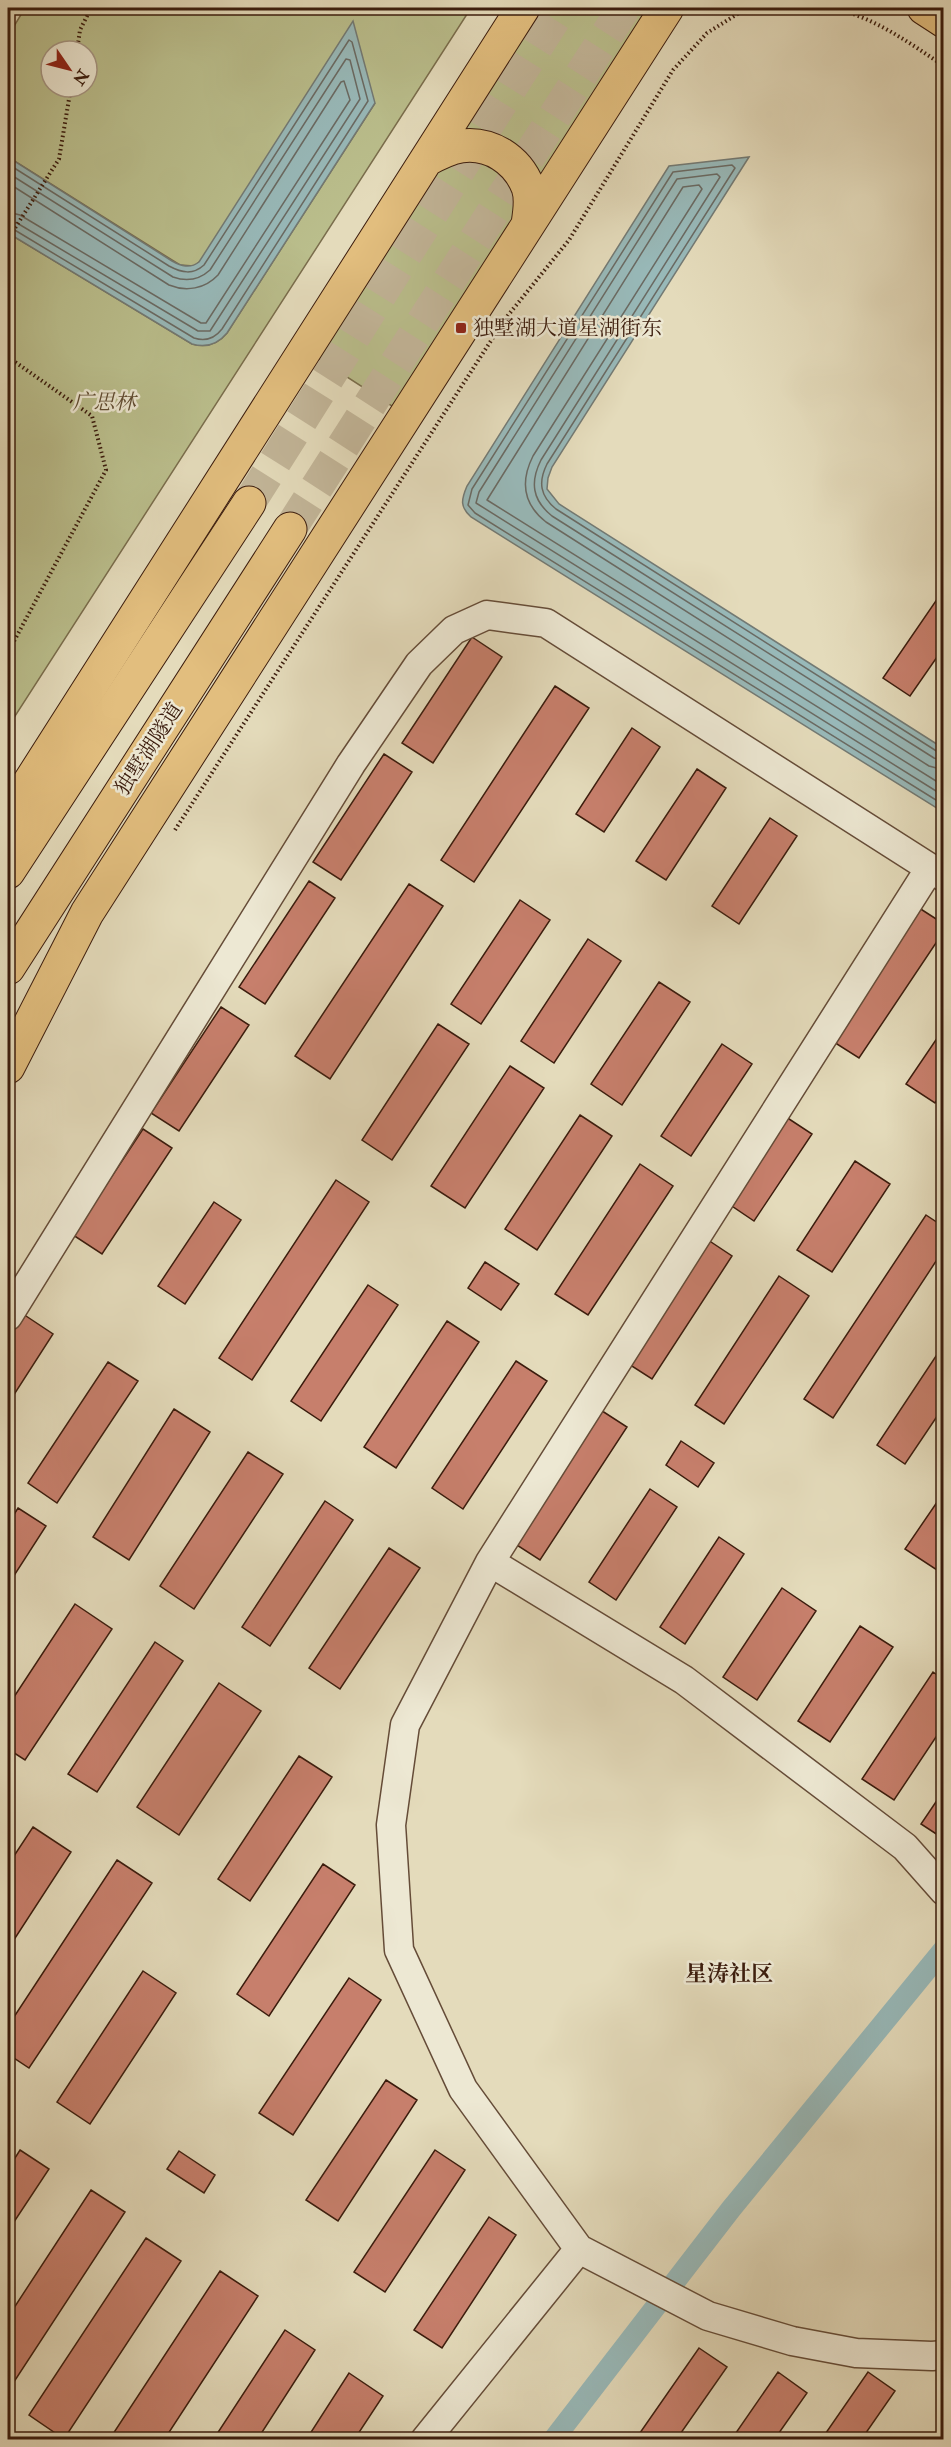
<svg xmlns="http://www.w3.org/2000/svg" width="951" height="2447" font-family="'IM FELL Double Pica','Noto Serif SC',serif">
<rect width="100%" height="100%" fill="#e4dbbb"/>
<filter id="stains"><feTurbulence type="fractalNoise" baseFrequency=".00333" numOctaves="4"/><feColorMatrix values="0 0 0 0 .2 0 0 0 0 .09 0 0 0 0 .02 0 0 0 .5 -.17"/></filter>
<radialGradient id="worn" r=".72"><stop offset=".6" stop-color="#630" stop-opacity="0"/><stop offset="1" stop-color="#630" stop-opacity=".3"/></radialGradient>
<!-- green -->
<path fill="#babe8c" stroke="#7a6d4c" stroke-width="1.5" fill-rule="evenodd" d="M25,8h446l-463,719v-494l184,111c14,4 26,0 35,-11l148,-230 -176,159 -5,4 -14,-1 -172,-108v-121zM51,51h36v36h-36z
M533,8h122l-112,172 -71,-45 -15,-12z
M478,158c30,18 36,22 39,59l-119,193 -85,-55 120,-187z"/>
<!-- water -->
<path fill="#98b9b9" stroke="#737a74" stroke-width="1.5" d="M353,21l22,82 -148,230c-9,11 -21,15 -35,11l-184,-111v-76l164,104c9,5 18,8 27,1z
M749,157l-197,310 -4,11 -1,11 12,15 384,244v64l-472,-295c-11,-10 -10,-17 -4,-31l202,-320z"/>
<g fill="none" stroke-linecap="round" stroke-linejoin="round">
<!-- shore -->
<path stroke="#6a6a63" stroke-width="1.5" d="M8,164l161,102c13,7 24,9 35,-1l145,-225 3,2 16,59 -146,228c-7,9 -16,13 -28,9l-181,-109 -5,-1
M8,173l165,104c14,5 26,3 37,-7l136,-211 4,1 10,39 -150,232h-12l-181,-108 -9,-2
M8,183l161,102c17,7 36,4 49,-10l123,-193 3,-1 6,19 -144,223h-5l-181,-108 -12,-3
M944,753l-6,-1 -382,-243c-16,-13 -18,-27 -9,-45l188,-296 -3,-3 -59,7 -201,317 -4,16 7,8 469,292
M944,761l-10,-3 -382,-242c-20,-16 -22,-34 -11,-56l179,-283 -3,-3 -40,5 -198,313 -3,11 468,293
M944,770l-15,-4 -383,-244c-23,-18 -26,-40 -13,-66l169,-267 -3,-4 -16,2 -196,313 457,286"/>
<!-- canal -->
<path stroke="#98b9b9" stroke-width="21" d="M553,2440l178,-231 213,-260"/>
</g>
<!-- building -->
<path fill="#c77f6c" stroke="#3b1c0d" stroke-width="1.5" d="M942,592l2,55 -34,49 -27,-18z
M472,637l30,20 -69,106 -31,-20z
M555,686l34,22 -115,174 -33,-22z
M632,728l28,19 -56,85 -28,-18z
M384,754l28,18 -71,108 -28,-18z
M697,769l29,19 -60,92 -30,-19z
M770,818l27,18 -58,88 -27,-18z
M309,881l26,17 -70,106 -26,-17z
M409,884l34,22 -113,173 -35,-23z
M520,900l30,20 -69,104 -30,-20z
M916,906l28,18v7l-85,127 -30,-19z
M588,939l33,22 -67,102 -33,-22z
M659,982l31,20 -68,103 -31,-21z
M221,1007l28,18 -70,106 -28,-18z
M438,1024l31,20 -77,116 -30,-20z
M944,1028v61l-9,14 -29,-19z
M722,1044l30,20 -61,92 -30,-20z
M510,1066l34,22 -79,120 -34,-22z
M580,1115l32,21 -75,114 -32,-21z
M783,1115l29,19 -58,87 -28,-19z
M143,1129l29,19 -70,106 -29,-19z
M855,1161l35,23 -58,88 -35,-22z
M640,1164l33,22 -85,129 -33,-21z
M336,1180l33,22 -117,178 -33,-22z
M214,1202l27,18 -56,84 -27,-18z
M926,1215l18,12v22l-111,169 -29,-19z
M705,1238l27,18 -80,123 -28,-18z
M485,1262l34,22 -18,26 -33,-22z
M779,1276l30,20 -85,128 -29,-19z
M368,1285l30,20 -77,116 -30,-20z
M23,1314l30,20 -45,70v-67z
M447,1321l32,21 -83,126 -32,-21z
M944,1344v62l-39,58 -28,-19z
M516,1361l31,20 -84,128 -31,-21z
M108,1362l30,19 -81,122 -29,-20z
M596,1407l31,20 -87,133 -31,-20z
M174,1409l36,23 -81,128 -36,-23z
M681,1441l33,22 -16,24 -32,-22z
M248,1452l35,22 -89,135 -34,-23z
M650,1489l27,18 -61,93 -27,-18z
M944,1492v75l-4,5 -35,-23z
M325,1501l28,19 -83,126 -28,-19z
M18,1508l28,18 -38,59v-61z
M719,1537l25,17 -59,90 -25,-17z
M389,1548l31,20 -80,121 -31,-21z
M782,1588l34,23 -59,89 -34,-23z
M75,1604l37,25 -87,131 -17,-11v-43z
M860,1626l33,21 -63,95 -32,-21z
M155,1642l28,19 -86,131 -29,-18z
M933,1672l11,8v45l-50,75 -32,-21z
M219,1683l42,28 -82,124 -42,-28z
M299,1756l33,21 -82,124 -32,-22z
M944,1790v49l-23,-15z
M33,1827l38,25 -63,97v-84z
M117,1860l35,23 -123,185 -21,-14v-28z
M323,1864l32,21 -86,131 -32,-22z
M143,1971l33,22 -86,131 -33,-22z
M349,1978l32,22 -88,135 -34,-22z
M386,2080l31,20 -79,121 -32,-21z
M20,2150l29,19 -41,62v-62z
M435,2150l30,20 -80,122 -31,-20z
M179,2151l36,24 -11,18 -37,-24z
M91,2190l34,22 -117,179v-74z
M489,2217l27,18 -74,113 -28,-18z
M146,2238l35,23 -117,178 -35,-24z
M220,2271l38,25 -94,144h-55z
M285,2330l30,20 -58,90h-44z
M699,2348l28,19 -51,73h-41z
M778,2372l29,21 -33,47h-43z
M868,2372l27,19 -34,49h-40z
M349,2373l34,23 -29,44h-48z"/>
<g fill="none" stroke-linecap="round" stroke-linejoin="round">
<!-- highway-tunnel -->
<path stroke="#c2b598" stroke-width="33" stroke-dasharray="33 16" stroke-linecap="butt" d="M249,503l312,-495
M290,529l334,-521"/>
<defs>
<path id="minor" d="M930,868l-440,694 -85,163 -14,100 8,125 64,139 116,160 129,67 84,25 64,12 76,3 12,-1
M8,1316l343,-552 68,-100 35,-34 33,-15 59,8 398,254
M490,1562l194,118 221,167 39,44
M425,2440l154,-191"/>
<path id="major" d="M924,8l20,13
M426,160c11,-6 22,-12 35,-14 29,-4 56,13 67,41 4,11 2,25 0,37
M8,816l515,-808
M8,1067l79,-154 580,-905"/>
<path id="highway" d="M8,872l241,-369
M8,968l282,-439"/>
</defs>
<!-- minor casing -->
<use href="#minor" stroke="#654c38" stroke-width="31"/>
<!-- major casing -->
<use href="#major" stroke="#3b1c0d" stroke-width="35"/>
<!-- highway casing -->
<use href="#highway" stroke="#3b1c0d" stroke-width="35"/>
<!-- path -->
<path stroke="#3b1c0d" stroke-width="4" stroke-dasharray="1.5 3" stroke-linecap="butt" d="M832,8c42,9 76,34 112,58
M77,51l3,-21 11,-22
M8,239l51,-80 12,-72
M8,357l84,59 14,54 -93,173 -5,6
M175,830l330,-511 64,-79 104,-170 34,-37 32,-20 21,-5"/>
<!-- minor -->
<use href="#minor" stroke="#ede8d3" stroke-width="28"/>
<!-- major -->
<use href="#major" stroke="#e2be7e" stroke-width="33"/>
<!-- highway -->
<use href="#highway" stroke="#e2be7e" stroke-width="33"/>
</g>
<!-- markers -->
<rect fill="#8f2418" stroke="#ede8d3" stroke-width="2" x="455" y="322" width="12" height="12" rx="3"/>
<g text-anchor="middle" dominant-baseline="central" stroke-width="5" stroke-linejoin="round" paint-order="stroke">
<!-- poi labels -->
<g font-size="21" fill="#3b1c0d" stroke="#ede8d3" text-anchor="start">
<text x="473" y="328">独墅湖大道星湖街东</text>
</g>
<!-- park labels -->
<g font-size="21" font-style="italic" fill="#614d33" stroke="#ede8d3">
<text x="104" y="402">广思林</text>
</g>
<!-- street labels -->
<g font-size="21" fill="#3b1c0d" stroke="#ede8d3">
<text transform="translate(149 749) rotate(-57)">独墅湖隧道</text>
</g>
<!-- neighbourhood labels -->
<g font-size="22" font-weight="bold" fill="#3b1c0d" stroke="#ede8d3">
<text x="729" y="1974">星涛社区</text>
</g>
</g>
<!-- margin -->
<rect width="951" height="2447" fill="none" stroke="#e4dbbb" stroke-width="30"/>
<rect x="9" y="9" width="933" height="2429" fill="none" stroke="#3b1c0d" stroke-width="3"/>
<rect x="15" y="15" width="921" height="2417" fill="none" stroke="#3b1c0d" stroke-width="1.5"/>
<!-- north arrow -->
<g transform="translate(69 69) rotate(125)"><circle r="28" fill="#ede8d3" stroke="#a69684" stroke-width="1.5"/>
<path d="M0-4.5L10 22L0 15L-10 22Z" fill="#8f2418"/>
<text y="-9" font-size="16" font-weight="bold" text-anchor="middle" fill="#3b1c0d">N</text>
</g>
<rect width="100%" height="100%" filter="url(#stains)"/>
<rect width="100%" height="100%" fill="url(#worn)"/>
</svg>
